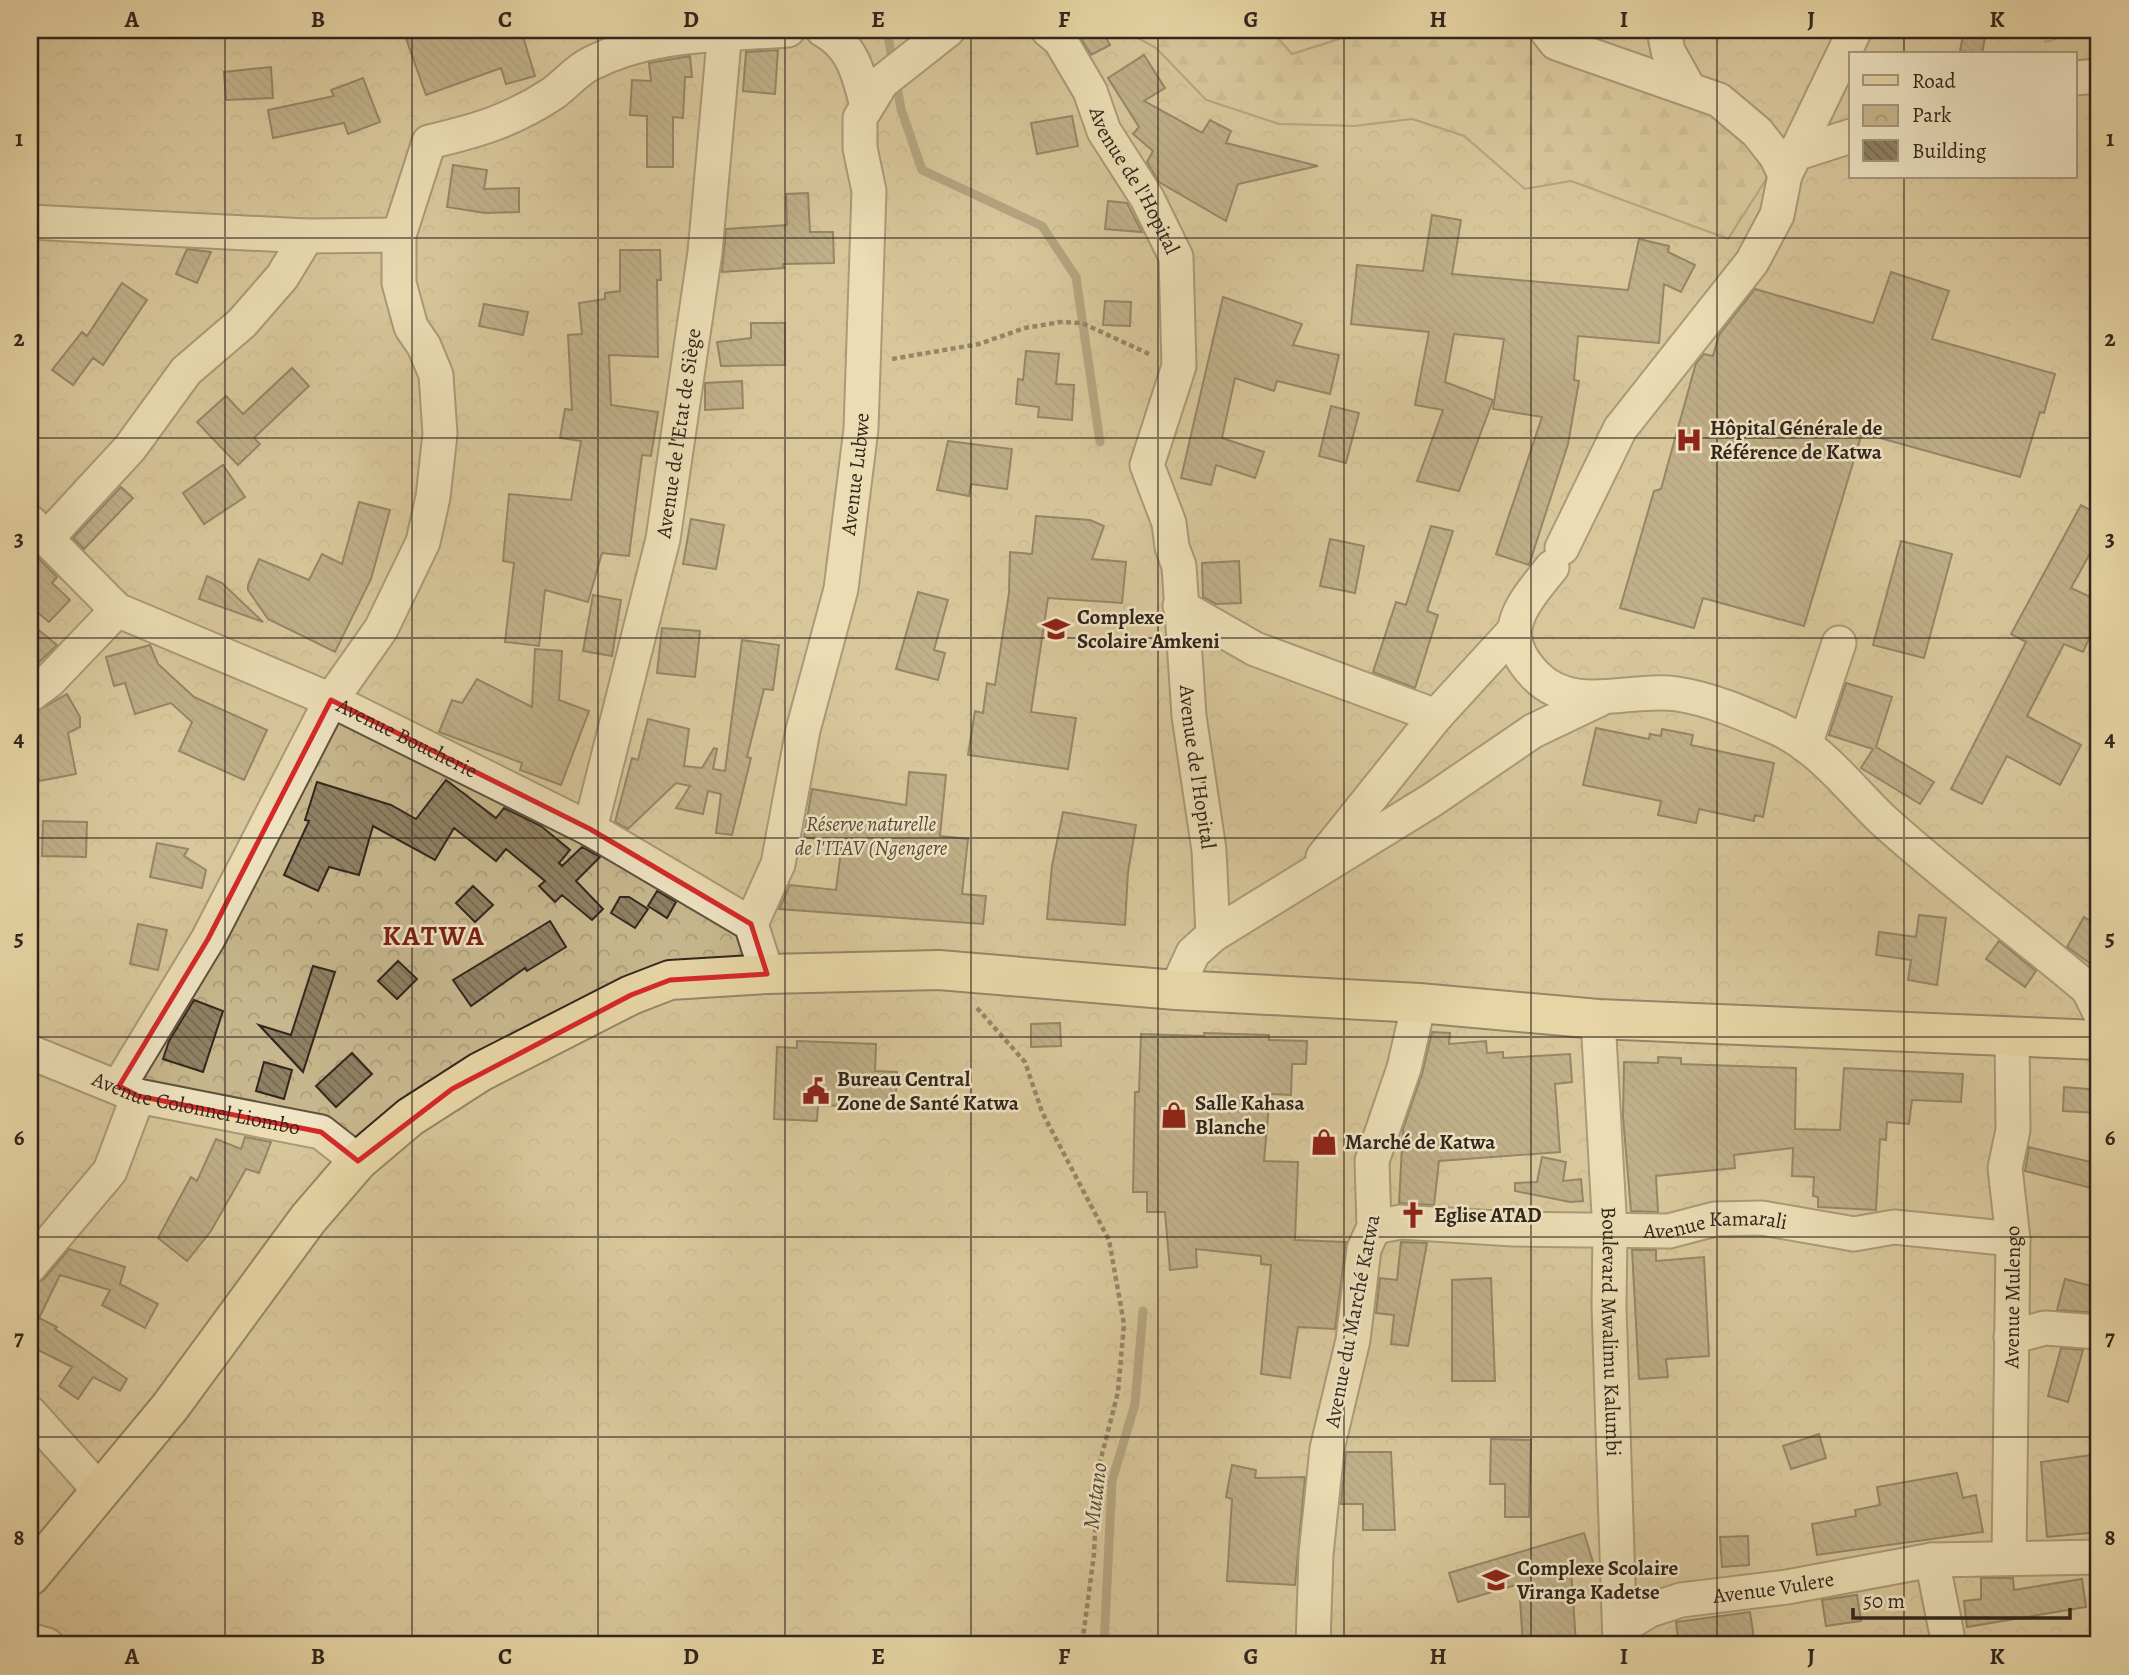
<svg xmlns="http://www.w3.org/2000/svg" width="2129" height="1675" font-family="Alegreya,serif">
<defs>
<pattern id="forest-firs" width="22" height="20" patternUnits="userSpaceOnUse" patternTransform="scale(1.75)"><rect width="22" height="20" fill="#c8b78e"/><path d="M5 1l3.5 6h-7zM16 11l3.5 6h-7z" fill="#ac9d7a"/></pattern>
<pattern id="park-crowns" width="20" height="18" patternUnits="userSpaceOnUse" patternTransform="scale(1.75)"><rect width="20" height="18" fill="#c8b78e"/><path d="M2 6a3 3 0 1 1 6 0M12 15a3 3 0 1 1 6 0" fill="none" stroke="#ac9d7a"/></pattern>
<pattern id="building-back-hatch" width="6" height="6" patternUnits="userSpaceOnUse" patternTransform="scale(1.75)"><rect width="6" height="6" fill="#908164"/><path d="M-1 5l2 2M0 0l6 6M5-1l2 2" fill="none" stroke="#766952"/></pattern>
</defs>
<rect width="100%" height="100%" fill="#e7d5a5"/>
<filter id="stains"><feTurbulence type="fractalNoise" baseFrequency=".00286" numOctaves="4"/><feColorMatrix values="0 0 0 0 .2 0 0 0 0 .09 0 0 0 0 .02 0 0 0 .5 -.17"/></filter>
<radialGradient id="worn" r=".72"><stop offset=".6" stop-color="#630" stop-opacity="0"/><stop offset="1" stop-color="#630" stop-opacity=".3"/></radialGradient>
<!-- forest -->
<path fill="url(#forest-firs)" stroke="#7d6e56" stroke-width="2" d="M1123,30h148l21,24 74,-24h163l5,7 184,70 53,66 -43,66 -157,-58 -46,8 -61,-53 -52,-17 -57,7 -76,-2 -73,-24 -50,-52z"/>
<!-- park -->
<path fill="url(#park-crowns)" stroke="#7d6e56" stroke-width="2" fill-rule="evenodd" d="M30,30h1093l33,18 50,52 73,24 76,2 57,-7 52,17 61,53 46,-8 157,58 42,-66 -52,-66 -184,-70 -5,-7h516l1,12 36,-12h17v1615h-2069zM1851,54h224v123h-224z
M1271,30h95l-74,24z"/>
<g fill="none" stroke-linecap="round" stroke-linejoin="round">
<!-- stream -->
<path stroke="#796c53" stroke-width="9" d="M887,30l6,34
M896,81l5,28 21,61 120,56 34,51 24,165
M1104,1645l8,-164 23,-77 8,-93"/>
</g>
<!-- building -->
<path fill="url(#building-back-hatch)" stroke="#32261d" stroke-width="2" d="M403,30h118l14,46 -29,8 -5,-16 -75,27z
M1076,30h26l8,15 -19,10z
M1964,30l22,2 -4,22 -22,-3z
M778,50l-3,44 -32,-3 3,-39z
M1144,55l21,33 -21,13 58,32 8,-13 21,11 -5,12 92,23 -80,18 -12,37 -67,-39 -12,-20 6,-11 -20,-17 6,-7 -31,-49z
M690,56l2,21h-7l-2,41 -10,-1v50h-26v-51l-17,-1 2,-35 19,1 -2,-18z
M271,67l2,31 -47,2 -2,-28z
M363,78l17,44 -32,12 -4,-11 -71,15 -5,-28 66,-14 -3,-6z
M1072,116l6,30 -41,8 -6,-31z
M453,165l34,5 -3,19 35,-1v24l-34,1 -38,-6z
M808,193l2,39h23l1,31 -51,1 1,4 -62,4 4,-43 61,-4 -1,-31z
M1108,201l19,2 15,29 -37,-3z
M1432,215l29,5 -9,54 176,16 11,-51 30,7 -1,6 27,13 -14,27 -17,-8 -5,59 -81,-7 -4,44 5,1 -11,63 -39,121 -33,-11 46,-137 -49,-8 11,-70 -50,-5 -9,48 48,18 -34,91 -42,-10 26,-71 -28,-5 14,-73 -78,-8 6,-59 66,6z
M187,249l24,3 -14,31 -21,-9z
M620,250h40l1,30h-4l1,77 -49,-2 2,50 47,7 -7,44 -9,-1 -13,101 -27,-3 -14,49 -43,-12 -6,56 -34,-4 9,-79 -11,-2 6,-67 62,6 10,-59 -21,-3 5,-29 7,1 -4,-75 14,-1 -3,-31 26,-4v-6l15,-2z
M1891,272l58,19 -17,48 123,35 -11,39 -4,-1 -20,65 -158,-44 -58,193 -101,-28 -9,30 -74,-20 34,-117 7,-2 35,-126 8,-9 9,2 6,-21 36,-46 118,34z
M122,283l25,17 -44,65 -10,-7 -20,27 -21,-15 30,-38 5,4z
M1223,297l79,27 -9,21 46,10 -9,39 -53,-13 -3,10 -39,-13 -13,60 42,14 -9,26 -39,-13 -5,20 -30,-7z
M1105,301l26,1 -1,24 -27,-1z
M484,304l44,8 -5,23 -44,-9z
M751,323h34v42l-64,1 -4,-24 34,-4z
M1026,351l33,3 -3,30 18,1 -2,35 -34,-3 1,-10 -23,-3 2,-25 5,1z
M292,368l17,18 -55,52 6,6 -22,21 -41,-43 29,-26 17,18z
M742,381l1,27 -38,2v-27z
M1331,406l28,7 -13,50 -27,-7z
M948,441l64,8 -5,40 -36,-5 -2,12 -32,-6z
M223,465l22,32 -41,27 -21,-31z
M121,487l12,11 -49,51 -11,-11z
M359,502l31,8 -19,69 -36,73 -67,-33 -20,-29v-5l11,-26 50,21 13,-26 20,10z
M2081,505l18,10v22l-28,51 28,13v16l-16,35 -19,-8 -37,72 54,29 -21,40 -53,-29 -25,48 -31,-15 75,-147 -15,-8z
M1036,516l54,4 14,6 -12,33 34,3 -4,41 -74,-5 -17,114 45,6 -8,51 -100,-14 7,-44 8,2 4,-30 8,2 14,-92 1,-41 22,2z
M691,519l33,6 -8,44 -33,-5z
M1431,526l22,5 -26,80 11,4 -23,73 -42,-16 23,-70 10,3z
M1330,539l34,7 -9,47 -35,-7z
M1901,541l51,13 -28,104 -51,-13z
M36,556l21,21 -5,6 18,17 -21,22 -19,-16v-45z
M1239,561l2,42 -25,1 -13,-7 -1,-34z
M207,576l15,7 41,39 -64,-23z
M918,592l30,8 -14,50 11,3 -7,27 -42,-11z
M593,595l28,5 -9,56 -29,-5z
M30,623l27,22 -27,26z
M662,628l38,3 -5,46 -38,-4z
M742,640l37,5 -6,45 -9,-1 -17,68 4,1 -19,77 -16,-2 5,-39 -13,-3 -5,23 -27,-6 14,-22 -14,-3 -48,46 -13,-7 17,-64 6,2 10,-41 41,10 -5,37 18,2 12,-20 3,1 -4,20 12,2z
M150,645l8,19 36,33 73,33 -23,50 -65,-29 13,-29 -21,-19 -36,11 -10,-31 -11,3 -8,-29z
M535,649l27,2 -3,49 30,11 -28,74 -41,-15 2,-7 -83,-31 13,-32 10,3 15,-24 55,28z
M1846,683l46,14 -16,50 58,35 -14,22 -59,-36 12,-19 -44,-14z
M67,694l13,23v10l-12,6 8,41 -37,7 -9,-39v-27z
M1596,728l53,11 1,-5 11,2 1,-7 31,6 -2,10 83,18 -11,54 -8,-2 -1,6 -55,-12 -3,14 -38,-8 3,-14 -78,-16z
M909,772l37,3 -6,61 28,3 -6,55 24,2 -3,28 -204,-15 11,-24 46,5 6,-47 -38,-6 8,-48 94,16z
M446,780l50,38 8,-10 37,18 29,24 -11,13 3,3 20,-19 18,10 -24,24 27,28 -11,11 -30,-25 -7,7 -16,-16 6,-5 -39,-32 -10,12 -42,-33 -19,32 -62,-34 -14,49 -30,-8 -11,24 -34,-16 25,-54 -4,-1 12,-38 74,23 25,14z
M1063,812l73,13 -8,47 -3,53 -78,-6 5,-53z
M43,821l44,1 -1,35 -44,-1z
M157,843l31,6 -4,7 22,14 -4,18 -52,-11z
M473,886l20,19 -18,17 -19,-19z
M657,891l19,11 -9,16 -19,-12z
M620,897h9l19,12 -13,19 -24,-15z
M1919,915l27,3 -9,67 -29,-5 3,-20 -35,-5 3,-23 37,5z
M2084,917l15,9v23l-8,15 -24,-17z
M550,921l16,26 -39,24 -2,-3 -54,38 -18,-26z
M138,924l29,6 -9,40 -28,-6z
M1999,941l37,30 -11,16 -39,-28z
M398,961l19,18 -20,20 -19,-18z
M313,966l22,6 -32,100 -44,-47 32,10z
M194,1000l29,11 -20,61 -40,-13 6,-18z
M1060,1023l1,23 -30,1v-23z
M1432,1032l18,1 -1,11 37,-3 1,12 16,-1v6l67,-4 2,28 -17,2 5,68 -121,9 -5,44 -35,-2 4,-74 19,-55z
M1204,1033l65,2v5l38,1 -1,23h-14l-1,31 -21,-1 -6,67 34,1 -3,78 51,2 -11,87 -37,-2 -8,51 -29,-4 10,-109 -10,-1v-8l-65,-7 1,18 -27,3 -5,-58h-18v-20h-14l2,-100h4l2,-58 63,2z
M797,1041l79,3 -1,27 22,1 -2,36 -77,-3 -1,16 -43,-2 3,-72 20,1z
M352,1053l20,21 -36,33 -20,-21z
M1658,1057l23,1v6l115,4 -1,61 45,1 4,-62 119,6 -2,28 -49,-2 -3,24 -22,-2 -1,18 -6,-1 -4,71 -58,-3v-10l-5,-1 1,-19 -22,-1 1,-28 -59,7 1,13 -79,8 2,36 -27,-1 -8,-94 1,-55 34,1z
M264,1062l28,8 -8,29 -28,-8z
M2064,1087l35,3v23l-36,-2z
M245,1137l26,5 -12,31 -13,-4 -35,62 -24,30 -29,-23 33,-61 6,4 19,-42 25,10z
M2029,1147l70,17v26l-74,-19z
M1542,1157l24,5 -3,19 18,-2 2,22 -13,1 -55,-11v-8l22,-1z
M1401,1242l26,1 -19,103 -17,-2 3,-29 -18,-2 4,-35 17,2z
M69,1249l56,18 -5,17 38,20 -13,24 -43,-23 8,-15 -50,-15 -21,43 18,9 -2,2 72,50 -7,12 -27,-14 -15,22 -19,-13 13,-19 -42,-21v-61l14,-6z
M1632,1250h24v11l48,-4 5,99 -43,3 2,18 -29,2z
M1491,1278l4,103h-43v-101z
M2065,1279l34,9v25l-42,-3z
M2061,1348l22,2 -15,52 -20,-6z
M1819,1434l7,24 -35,11 -8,-23z
M1491,1439l40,1 -2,77h-24v-33h-15z
M1346,1452h45l4,78h-32v-26h-22z
M2099,1454v78l-52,5 -6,-75z
M1232,1465l24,5 -1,8 50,-1 -10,108 -68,-4 5,-82 -6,-2z
M1957,1473l6,25 13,-3 7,37 -166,23 -5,-31 44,-8 -1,-6 25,-5 -3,-18z
M1584,1533l9,29 -22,7 5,75 -53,1 -4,-61 -61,18 -9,-29z
M1748,1536l1,29 -27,2 -2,-30z
M1981,1578h32l1,12 68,-11 4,28 -119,20 -3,-26 17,-2z
M1857,1595l4,26 -35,5 -4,-26z
M1750,1612l5,33h-76l-3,-23z"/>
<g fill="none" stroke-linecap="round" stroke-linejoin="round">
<defs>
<g id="minor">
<path d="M823,30c30,16 36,45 44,76"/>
<path id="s1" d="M1048,30l12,10 30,51 14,40 43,67 29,59 3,109 -32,99 22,58 3,24 7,19 10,150 20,134 4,85"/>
<path d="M1546,30l10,13 163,57 38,32 19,24 9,19"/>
<path d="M1664,30l4,21 21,38"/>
<path d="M2075,78l24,-2"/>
<path d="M1795,154l56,-18"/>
<path d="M30,222l277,14 92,-1"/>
<path id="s2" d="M30,522l87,88 214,90 259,129 161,95 16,50"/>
<path d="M46,539l84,-91 56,-77 56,-48 40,-46 25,-41"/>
<path d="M1562,548l58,-119 132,-167 25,-47 8,-40 70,-145"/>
<path d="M1552,567c-29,37 -58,65 -17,108 38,40 95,12 142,19 34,5 68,20 100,34 44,20 73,61 107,93 65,59 137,111 204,168l11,22"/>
<path d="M1180,606l75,43 181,67"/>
<path d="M30,695l19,-14 68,-71"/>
<path d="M1805,745l34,-102"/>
<path id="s3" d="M590,829l73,-290 42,-287 20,-222"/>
<path d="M1323,857l113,-141 77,-84"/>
<path id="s4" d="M751,924l27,-60 25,-134 38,-141 20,-160 8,-238 -9,-43v-30l22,-36 66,-52"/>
<path d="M1176,990l17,-37 20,-18 219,-135 101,-69 67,-32"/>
<path id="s5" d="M1598,1019l12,213 -1,74 11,339"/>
<path id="s6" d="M30,1052l108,44 183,36 37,29"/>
<path d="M119,1086l89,-147 123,-239 50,-71 42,-87 10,-45 7,-63 -4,-59 -12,-29 -13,-19 -12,-44v-48l30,-93c47,-11 82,-21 123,-48 13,-9 24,-23 38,-30 62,-32 131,-29 198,-34"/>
<path id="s7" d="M1374,1227l27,-5 112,7 156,2 46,-12 47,-1 92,16 40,-7 119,12"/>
<path d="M30,1266l80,-95 28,-75"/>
<path d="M2011,1337l34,-9 54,4"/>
<path d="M30,1413l70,78"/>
<path id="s8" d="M2009,1558l4,-319 -8,-71 8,-38 -1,-92"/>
<path d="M1932,1560l17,85"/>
<path id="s9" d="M1620,1628l30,-18 31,-10 106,-13 145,-27 167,-3"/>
<path d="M30,1640l17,5"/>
<path d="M1313,1645l3,-91 11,-105 26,-109 11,-91 10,-22 -2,-66 32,-93 15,-65"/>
</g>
<path id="major" d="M30,1576l140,-169 138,-188 50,-58 52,-44 70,-45 151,-77 39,-15 97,-6 172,-4 237,20 243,13 179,16 501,21"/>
</defs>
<!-- minor casing -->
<use href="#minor" stroke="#5f523f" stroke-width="37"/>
<!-- major casing -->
<use href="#major" stroke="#32261d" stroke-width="42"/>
<!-- path -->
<path stroke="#32261d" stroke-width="4.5" stroke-dasharray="5 3.5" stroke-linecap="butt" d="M892,359l87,-15 46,-16 36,-6 21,1 67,31
M977,1008l48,54 17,50 67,128 15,84 -6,68 -20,78 -4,84 -12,91"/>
<!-- minor -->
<use href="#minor" stroke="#efe4c4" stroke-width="33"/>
<!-- major -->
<use href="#major" stroke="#e7d5a5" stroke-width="38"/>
</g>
<!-- marked area -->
<path d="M0 0H2129V1675H0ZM331,700l259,129 161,95 16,50 -97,6 -39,15 -179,94 -94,72 -37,-29 -183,-36 -19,-10 89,-147z" fill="#e7d5a5" fill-opacity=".55" fill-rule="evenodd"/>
<path fill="none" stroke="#d62828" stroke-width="5" stroke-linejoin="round" d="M331,700l259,129 161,95 16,50 -97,6 -39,15 -179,94 -94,72 -37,-29 -183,-36 -19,-10 89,-147z"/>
<!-- grid -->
<path fill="none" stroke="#32261d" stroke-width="2" stroke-opacity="0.55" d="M225,30v1615M412,30v1615M598,30v1615M785,30v1615M971,30v1615M1158,30v1615M1344,30v1615M1531,30v1615M1717,30v1615M1904,30v24M1904,177v1468M30,238h2069M30,438h2069M30,638h2069M30,838h2069M30,1037h2069M30,1237h2069M30,1437h2069"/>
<!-- icons -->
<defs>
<symbol id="hospital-bare" viewBox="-9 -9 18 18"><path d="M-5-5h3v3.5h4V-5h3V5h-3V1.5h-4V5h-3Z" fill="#8f2418" stroke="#efe4c4" stroke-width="2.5" paint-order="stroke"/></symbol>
<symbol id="school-bare" viewBox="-9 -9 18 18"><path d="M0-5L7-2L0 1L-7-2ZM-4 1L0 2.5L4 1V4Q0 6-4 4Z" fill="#8f2418" stroke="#efe4c4" stroke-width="2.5" paint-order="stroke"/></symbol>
<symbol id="civic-bare" viewBox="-9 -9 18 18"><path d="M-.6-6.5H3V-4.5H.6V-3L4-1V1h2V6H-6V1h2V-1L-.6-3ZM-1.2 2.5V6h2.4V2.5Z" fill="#8f2418" stroke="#efe4c4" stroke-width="2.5" paint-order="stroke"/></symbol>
<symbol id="shop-bare" viewBox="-9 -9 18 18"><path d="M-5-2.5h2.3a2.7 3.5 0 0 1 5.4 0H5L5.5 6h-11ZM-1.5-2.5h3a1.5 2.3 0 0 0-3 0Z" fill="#8f2418" stroke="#efe4c4" stroke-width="2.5" paint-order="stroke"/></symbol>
<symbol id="church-bare" viewBox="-9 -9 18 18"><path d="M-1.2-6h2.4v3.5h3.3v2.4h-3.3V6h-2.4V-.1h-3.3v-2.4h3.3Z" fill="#8f2418" stroke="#efe4c4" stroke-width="2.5" paint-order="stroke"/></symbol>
</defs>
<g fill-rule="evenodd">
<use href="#hospital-bare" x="1670" y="421" width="38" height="38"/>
<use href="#school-bare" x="1037" y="610" width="38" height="38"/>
<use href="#civic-bare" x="797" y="1072" width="38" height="38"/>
<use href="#shop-bare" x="1155" y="1096" width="38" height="38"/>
<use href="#shop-bare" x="1305" y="1123" width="38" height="38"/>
<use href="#church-bare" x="1394" y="1196" width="38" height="38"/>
<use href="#school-bare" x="1477" y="1561" width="38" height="38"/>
</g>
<g text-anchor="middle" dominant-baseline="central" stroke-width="5" stroke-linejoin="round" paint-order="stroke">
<!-- street labels -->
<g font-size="21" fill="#32261d" stroke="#efe4c4">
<text stroke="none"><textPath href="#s1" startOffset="175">Avenue de l'Hopital</textPath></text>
<text stroke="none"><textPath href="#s3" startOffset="406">Avenue de l'Etat de Siège</textPath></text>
<text stroke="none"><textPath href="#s4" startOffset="464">Avenue Lubwe</textPath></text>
<text stroke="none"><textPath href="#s2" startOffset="441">Avenue Boucherie</textPath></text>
<text stroke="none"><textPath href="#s1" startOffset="784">Avenue de l'Hopital</textPath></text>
<text stroke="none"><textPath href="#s6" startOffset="175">Avenue Colonnel Liombo</textPath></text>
<text stroke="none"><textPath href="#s7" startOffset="343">Avenue Kamarali</textPath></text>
<text stroke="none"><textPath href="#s8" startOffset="261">Avenue Mulengo</textPath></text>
<text transform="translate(1352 1321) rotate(-79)">Avenue du Marché Katwa</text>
<text stroke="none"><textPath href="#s5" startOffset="313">Boulevard Mwalimu Kalumbi</textPath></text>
<text stroke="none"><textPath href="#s9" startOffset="161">Avenue Vulere</textPath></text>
</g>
<!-- poi labels -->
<g font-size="21" font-weight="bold" fill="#32261d" stroke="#efe4c4" text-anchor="start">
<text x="1710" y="428">Hôpital Générale de<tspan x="1710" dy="24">Référence de Katwa</tspan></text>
<text x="1077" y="617">Complexe<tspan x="1077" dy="24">Scolaire Amkeni</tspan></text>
<text x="837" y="1079">Bureau Central<tspan x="837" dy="24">Zone de Santé Katwa</tspan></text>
<text x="1195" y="1103">Salle Kahasa<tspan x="1195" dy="24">Blanche</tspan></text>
<text x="1345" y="1142">Marché de Katwa</text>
<text x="1434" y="1215">Eglise ATAD</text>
<text x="1517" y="1568">Complexe Scolaire<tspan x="1517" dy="24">Viranga Kadetse</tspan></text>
</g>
<!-- park labels -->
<g font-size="21" font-style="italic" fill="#584a39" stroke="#efe4c4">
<text x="871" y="824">Réserve naturelle<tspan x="871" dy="24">de l'ITAV (Ngengere</tspan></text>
</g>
<!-- water labels -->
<g font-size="23" font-style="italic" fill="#564938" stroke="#efe4c4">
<text transform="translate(1095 1496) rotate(-83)">Mutano</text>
</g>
<!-- district labels -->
<g font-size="28" font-weight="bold" letter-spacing="2" fill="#7a1f14" stroke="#efe4c4">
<text x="434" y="936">KATWA</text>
</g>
</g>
<!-- margin -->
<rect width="2129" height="1675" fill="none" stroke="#e7d5a5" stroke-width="77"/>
<!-- legend -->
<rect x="1849" y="52" width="228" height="126" fill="#efe4c4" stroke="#a39881" stroke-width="2"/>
<rect x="1863" y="75" width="35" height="10" fill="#e7d5a5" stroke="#a39881" stroke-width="2"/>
<text x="1912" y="88" font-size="21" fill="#32261d">Road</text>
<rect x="1863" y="105" width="35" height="21" fill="url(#park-crowns)" stroke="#a39881" stroke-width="2"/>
<text x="1912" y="122" font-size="21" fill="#32261d">Park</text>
<rect x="1863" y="140" width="35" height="21" fill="url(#building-back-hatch)" stroke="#a39881" stroke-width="2"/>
<text x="1912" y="158" font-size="21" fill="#32261d">Building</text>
<!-- scale -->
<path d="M1853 1608v10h217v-10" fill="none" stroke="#32261d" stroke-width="3.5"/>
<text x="1863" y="1608" font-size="21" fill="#32261d" stroke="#efe4c4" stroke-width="5" paint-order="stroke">50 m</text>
<rect x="38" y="38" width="2052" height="1598" fill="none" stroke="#32261d" stroke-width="2.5"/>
<g font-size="23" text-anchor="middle" font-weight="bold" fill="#32261d">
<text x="132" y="27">A</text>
<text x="318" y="27">B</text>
<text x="505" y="27">C</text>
<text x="691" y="27">D</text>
<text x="878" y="27">E</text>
<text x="1064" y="27">F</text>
<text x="1251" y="27">G</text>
<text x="1438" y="27">H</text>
<text x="1624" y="27">I</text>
<text x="1811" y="27">J</text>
<text x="1997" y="27">K</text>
<text x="19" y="146">1</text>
<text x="2110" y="146">1</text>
<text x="19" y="346">2</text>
<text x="2110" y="346">2</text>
<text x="19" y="546">3</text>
<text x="2110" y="546">3</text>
<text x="19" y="746">4</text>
<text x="2110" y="746">4</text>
<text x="19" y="945">5</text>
<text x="2110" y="945">5</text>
<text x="19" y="1145">6</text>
<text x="2110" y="1145">6</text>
<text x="19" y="1345">7</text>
<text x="2110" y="1345">7</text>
<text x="19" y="1545">8</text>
<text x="2110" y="1545">8</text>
<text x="132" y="1664">A</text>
<text x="318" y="1664">B</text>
<text x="505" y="1664">C</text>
<text x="691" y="1664">D</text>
<text x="878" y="1664">E</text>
<text x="1064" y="1664">F</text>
<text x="1251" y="1664">G</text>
<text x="1438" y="1664">H</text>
<text x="1624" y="1664">I</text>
<text x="1811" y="1664">J</text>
<text x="1997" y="1664">K</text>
</g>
<rect width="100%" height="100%" filter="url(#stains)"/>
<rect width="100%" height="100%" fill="url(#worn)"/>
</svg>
